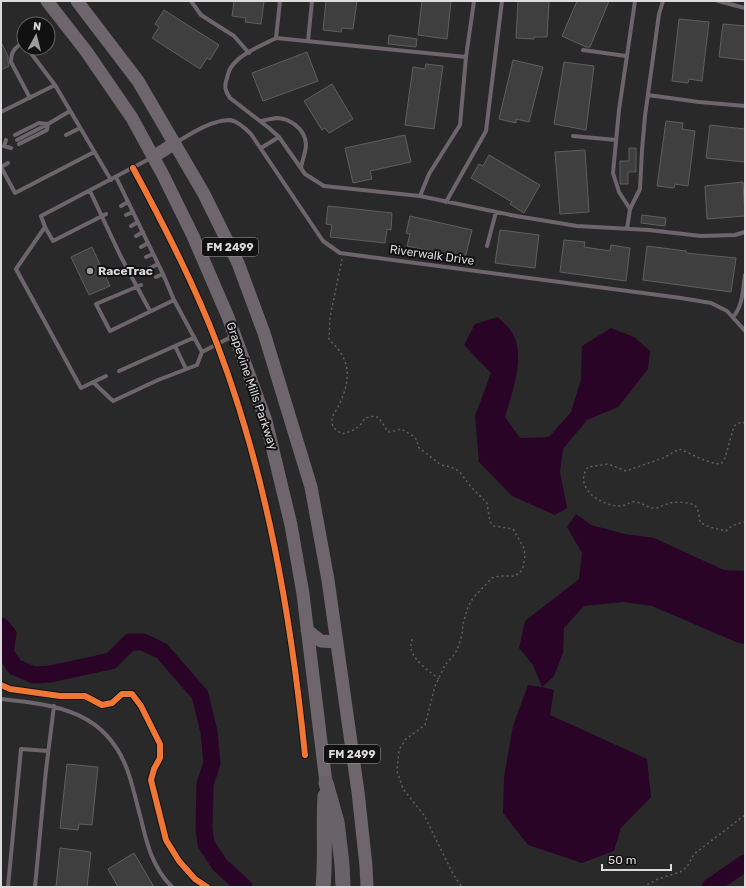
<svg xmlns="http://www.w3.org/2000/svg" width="746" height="888" font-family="Rubik,sans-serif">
<rect width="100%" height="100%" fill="#292929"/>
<!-- water -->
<path fill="#290427" d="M498,317c4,5 10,9 13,14 16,22 1,62 -6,86l15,21 29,-1 22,-25 10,-33 1,-33 29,-18 23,9 16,14 -2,18 -30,38 -31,13 -24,29 -3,23 7,36 -12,7 -43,-19 -33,-34 -4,-46 16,-43 -27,-28 11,-21z
M576,514l15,11 34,9 29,4 70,32 21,1v73l-9,-2 -84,-36 -29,-4 -39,4 -20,22 -1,25 -9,23 -12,11 12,3 -4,25 97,44 4,38 -30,31 -7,23 -32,12 -54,-18 -25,-32 1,-36 9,-51 15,-41 14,2 -9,-22 -14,-17 6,-27 54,-42 3,-26 -15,-26z"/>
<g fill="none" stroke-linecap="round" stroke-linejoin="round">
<!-- river -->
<path stroke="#290427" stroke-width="17" d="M1,626l7,8 -3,18 10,15 19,8 16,-1 61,-13 19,-19h13l19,9 38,44 9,37 3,31 -7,21 -1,44 2,16 14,21 24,22
M710,887l35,-24"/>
</g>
<!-- building -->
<path fill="#3e3f3e" stroke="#5f5f5f" d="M234,1h30l-3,23 -16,-2 1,-4 -14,-2z
M326,1h31l-4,28 -11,-1 -1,4 -18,-2z
M422,1h29l-4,38 -29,-4z
M518,1h31l-2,36h-13v2l-18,-1z
M577,1h32l-19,46h-4l-24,-11z
M164,10l55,35 -9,15 -3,-2 -7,11 -48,-31 7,-11 -4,-3z
M679,19l30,3 -7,59 -13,-2 -1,4 -16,-2z
M723,24l22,2v34l-26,-3z
M389,35l28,4 -1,8 -28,-3z
M1,42l7,14v6l1,4 -8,4z
M307,52l11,29 -55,20 -11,-28z
M513,60l30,7 -14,55 -13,-3v4l-17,-4z
M564,62l30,4 -8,64 -32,-6z
M426,64l17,2 -9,63 -29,-4 8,-58 12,2z
M332,84l21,35 -24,14 -4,-5 -3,2 -18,-29z
M666,121l17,2 -1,6 13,2 -7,55 -13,-2 -1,4 -17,-2z
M710,125l35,4v33l-39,-4z
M405,135l6,27 -41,9 2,8 -19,4 -8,-35z
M629,148h7v24h-8v12h-8v-23h9z
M585,150l4,62 -29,2 -5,-62z
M489,155l51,30 -16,28 -14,-9 2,-2 -41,-24 8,-14 4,2z
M743,182l2,34 -38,3 -2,-33z
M328,206l64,7 -1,17 -4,-1 -2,14 -55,-6 2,-12 -6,-1z
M642,215l24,3 -1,8 -24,-3z
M410,216l62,14 -7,29 -58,-13 3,-12 -4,-1z
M500,230l39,5 -4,33 -40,-5z
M564,240l21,2 -1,5 26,4 1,-6 19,3 -4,33 -66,-9z
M647,246l39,5v2l50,5 -5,34 -88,-12z
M92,247l18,39 -21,9 -18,-38z
M67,764l31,3 -6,58 -13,-1 -1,6 -18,-2z
M60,848l31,4 -4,35h-31z
M134,853l20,34h-36l-10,-18z"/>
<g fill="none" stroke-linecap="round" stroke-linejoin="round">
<!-- path -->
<path stroke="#645f64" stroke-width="1.5" stroke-dasharray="2 3" stroke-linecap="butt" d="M342,259l-12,58 -1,23c22,18 22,39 11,63 -3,7 -9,12 -8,20 1,6 6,8 10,11 11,-3 18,-6 23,-16l10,-2 4,2 9,14 6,-1 7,-2 12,7 4,4 1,7 23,18 10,2 8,4 12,16 16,16 3,19 4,4 19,3 11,19 1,8 -2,11 -3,6 -6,3h-14l-8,2 -19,20 -5,9 -5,17 -1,11 -5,15 -4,6 -8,9 -10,21 -10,39 -19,14 -7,11 -2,21 6,18 21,26 29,59 9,13
M745,423l-4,-1 -7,4 -9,32 -4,6c-16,-1 -28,-10 -42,-15l-16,9 -37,13 -18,-7 -20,3c-16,21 15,40 33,39 5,0 9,-5 14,-4 7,0 13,7 20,6 4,0 8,-3 12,-4 6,-3 21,-2 27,1 5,3 5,12 6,17l9,5 17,4c4,-5 12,-8 19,-9
M412,639c-1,5 -2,8 0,13 4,10 18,20 27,27
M643,887l15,-8 22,-7 7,-5 7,-13 51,-39"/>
<!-- service -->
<path stroke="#6d646c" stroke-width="4" d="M191,1l10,14 33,21 15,17
M718,1l27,7
M276,38l4,-37
M308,41l4,-40
M23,42c-8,6 -12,9 -12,20l19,36
M27,48l28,37 56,95
M583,50l43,6
M648,95l51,7 46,4
M1,112l54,-27
M261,121c4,-1 10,-2 15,-3 14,0 29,11 30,26 0,8 -4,17 -5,24
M15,135l24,-12 9,1 -1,6 -28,14
M66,135l14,-7
M573,136l43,4
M279,137l-10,-9 -39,-30c-5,-7 -6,-12 -3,-20 1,-4 2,-9 5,-12 9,-13 31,-21 44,-28l190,19
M6,140l-2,6 7,2
M17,140l31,-16 22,-13
M177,142c15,-9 35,-22 53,-22 8,1 16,9 21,14l72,107 17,12 341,45 30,5 16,8 18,20
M261,148l18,-11 26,37 19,12 96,10 96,20 61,10 72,4 52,6 34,-1 10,-3
M8,163l-7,4 14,26 79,-41
M116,177l47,97 11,26 28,52
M90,191l31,66 29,54
M420,196l9,-22 31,-49 6,-68 8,-56
M446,202l40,-71 16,-130
M121,206l7,-4
M630,209l10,-20 2,-39 3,-34 14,-102 4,-13
M106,214l-53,27 -8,-14 -4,-11 110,-58
M126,215l7,-3
M131,226l7,-4
M45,227l-29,42 65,119 25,-12
M627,229l3,-20 -11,-17 -6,-19 6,-63 16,-109
M136,236l7,-4
M487,246l9,-34
M141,247l7,-4
M146,257l7,-3
M150,268l8,-4
M156,277l7,-3
M141,285l-45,19 14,27 64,-31
M733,317c10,-11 10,-28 12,-42
M175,346l11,23
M119,371l74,-33
M93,382l20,19 45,-21 39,-15 5,-13 31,-16
M1,699c58,6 108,13 128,76 5,15 8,30 12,44 6,26 12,49 31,68
M8,887l13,-138 27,2
M35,887l11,-117 8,-64"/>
<!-- primary -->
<path stroke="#6e656d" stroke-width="13" d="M47,1l39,50 46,67 31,57 30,61 35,81 38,104 25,104 12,69 23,189
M77,1l61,80 66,113 34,69 26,70 47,154 17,93 30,212 8,74 1,21
M153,157l22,-14
M307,630l14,11 16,1"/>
<!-- motorway -->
<path stroke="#6a6269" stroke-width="15" d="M326,783l11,39 5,42 1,23
M323,887c3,-30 0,-60 2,-91"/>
<defs>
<path id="cycleway" d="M133,168c31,57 61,115 84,176 50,132 74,272 88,411
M1,685l9,4 50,7h25l17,9 10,-2 10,-9h10l9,12 19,38v14l-6,11 -3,11 15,60 13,21 16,18 12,8"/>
</defs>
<!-- cycleway casing -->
<use href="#cycleway" stroke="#121112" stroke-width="8"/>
<!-- cycleway -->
<use href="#cycleway" stroke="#f07635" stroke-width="6"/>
</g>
<!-- markers -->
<circle fill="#9d9c9d" stroke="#121112" stroke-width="1.5" cx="90" cy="271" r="4"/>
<g text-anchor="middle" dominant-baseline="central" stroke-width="4" stroke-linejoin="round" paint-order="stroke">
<!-- shield labels -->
<g fill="#121112" stroke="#9f9e9f" stroke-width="1">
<rect x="202" y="238" width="56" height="18" rx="3"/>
<rect x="324" y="745" width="56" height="18" rx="3"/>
</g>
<g font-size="11" font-weight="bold" fill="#dcdadb">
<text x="230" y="247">FM 2499</text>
<text x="352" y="754">FM 2499</text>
</g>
<!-- street labels -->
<g font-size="12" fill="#dcdadb" stroke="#121112">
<text transform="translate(432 255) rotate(8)">Riverwalk Drive</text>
<text transform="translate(252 386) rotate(71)">Grapevine Mills Parkway</text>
</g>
<!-- poi labels -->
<g font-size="12" font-weight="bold" fill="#dcdadb" stroke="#121112" text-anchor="start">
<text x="98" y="271">RaceTrac</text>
</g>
</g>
<!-- border -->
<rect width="746" height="888" fill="none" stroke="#dcdadb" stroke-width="4"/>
<!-- north arrow -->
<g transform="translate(36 36) rotate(7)"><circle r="19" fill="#121112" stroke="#636162"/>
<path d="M0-3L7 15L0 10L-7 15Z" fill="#9d9c9d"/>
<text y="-6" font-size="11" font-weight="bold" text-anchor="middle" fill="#dcdadb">N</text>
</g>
<!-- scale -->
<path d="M602 864v6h69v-6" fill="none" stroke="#dcdadb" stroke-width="2"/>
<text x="608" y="864" font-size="12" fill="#dcdadb" stroke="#121112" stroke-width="3" paint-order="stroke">50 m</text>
</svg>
